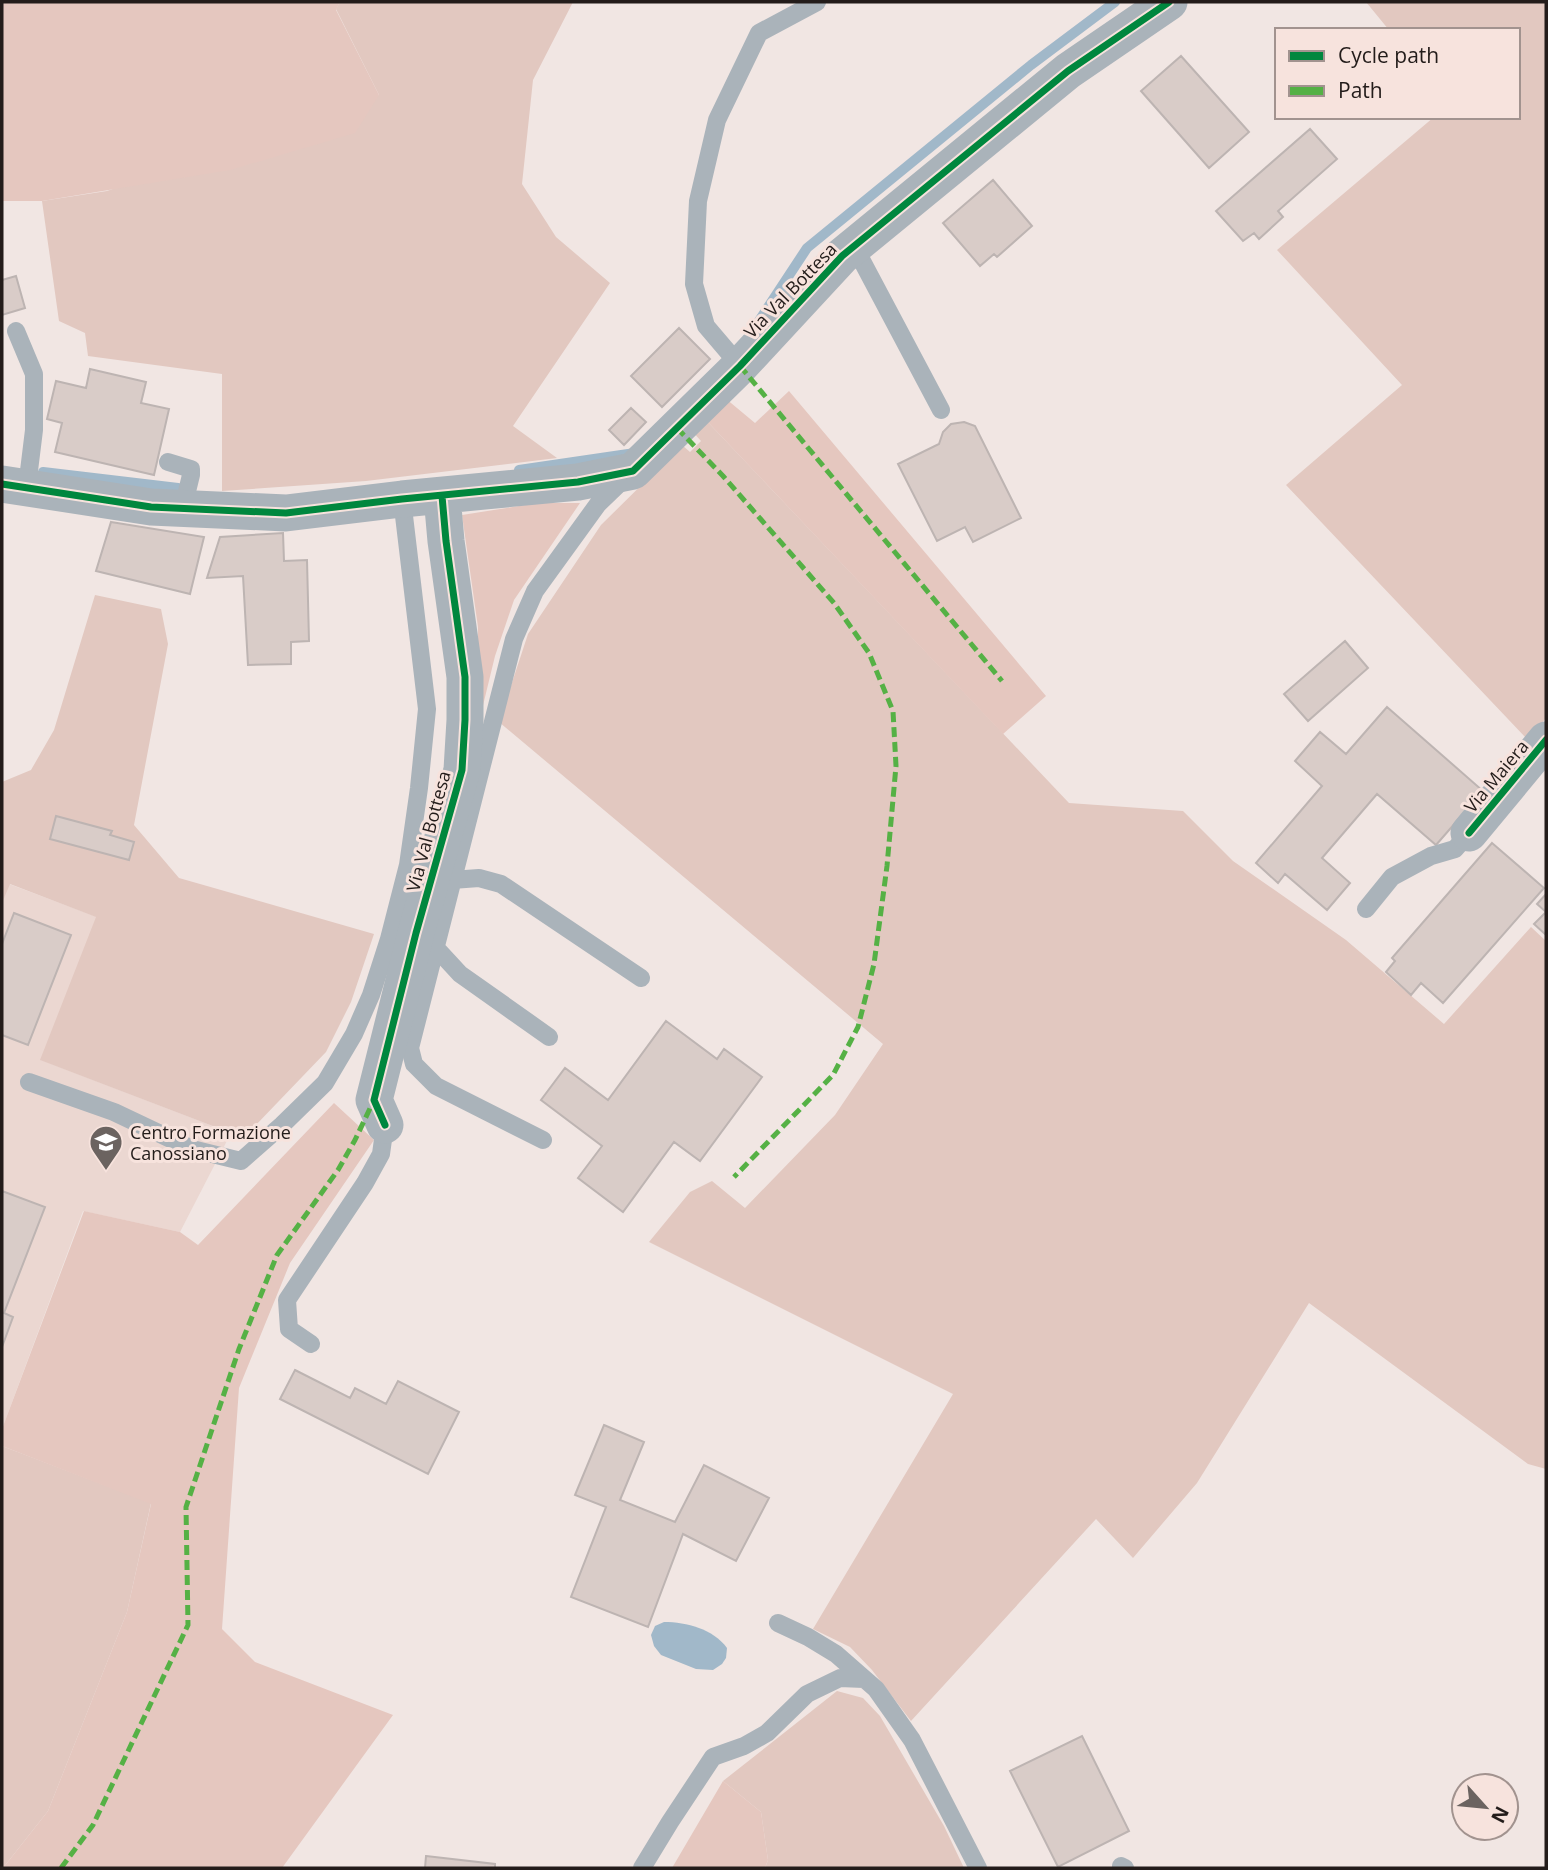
<svg xmlns="http://www.w3.org/2000/svg" width="1548" height="1870" font-family="'Open Sans',sans-serif">
<rect width="100%" height="100%" fill="#f1e6e3"/>
<!-- built -->
<path fill="#ebd7d1" d="M9,884l88,33 -56,143 190,73 -51,99 -97,-21 -81,218v-526z"/>
<!-- green -->
<path fill="#e2c8c0" d="M340,2h233l-40,78 -11,104 34,53 54,46 -97,143 44,32 -191,23 -144,10v-117l-134,-18 -3,-23 -26,-12 -17,-120 65,-10 272,-96 -43,-86z
M1366,2h180v716l-18,22 -242,-255 116,-100 -125,-135 157,-133h84v-87h-129z
M704,418l365,385 114,8 50,50 113,79 98,84 87,-97 15,14v528l-18,-5 -219,-161 -112,180 -64,75 -37,-39 -185,202 -39,-51 -22,-23 -37,-18 140,-235 -304,-152 41,-50 22,-11 33,27 90,-93 48,-71 -384,-322 29,-88 73,-109 81,-80 8,7 11,-11 -10,-11z
M95,595l66,14 7,35 -34,181 45,53 195,56 -23,68 -25,50 -72,75 -23,6 -191,-73 56,-143 -86,-33 -8,19v-121l29,-12 23,-40z
M2,1446l149,57 -24,109 -79,199 -45,57h-1z
M837,1691l26,7 17,18 64,110 20,42h-199l3,-8 -7,-48 -38,-31z"/>
<!-- forest -->
<path fill="#e5c7bf" d="M2,2h338l-4,8 43,85 -24,38 -125,37 -188,31h-40z
M789,391l257,305 -43,38 -299,-316 21,-20 30,25z
M538,503h42l-66,97 -19,56 -17,70v-99l-16,-112z
M334,1103l40,37 -84,123 -51,125 -17,241 33,33 138,53 -111,153h-279l45,-57 79,-199 24,-108 -149,-58v-17l82,-218 96,21 18,13z
M723,1781l38,31 7,48 -3,8h-93z"/>
<!-- water -->
<path fill="#a1b8c9" d="M664,1622c23,0 49,7 63,26l-1,10 -4,6 -9,6 -17,-1 -35,-14 -7,-9 -3,-11 4,-9z"/>
<g fill="none" stroke-linecap="round" stroke-linejoin="round">
<!-- stream -->
<path stroke="#a1b8c9" stroke-width="10" d="M757,324l50,-76 224,-183 84,-63
M519,470l116,-17
M43,472l135,16"/>
</g>
<!-- building -->
<path fill="#d9ccc8" stroke="#bdb4b2" stroke-width="2" d="M1181,56l68,76 -40,36 -68,-77z
M1310,129l27,30 -59,52 5,6 -24,22 -5,-6 -11,8 -27,-30z
M993,180l39,46 -35,31 -3,-3 -14,12 -37,-43z
M16,276l9,32 -23,7v-35z
M679,328l31,31 -48,48 -31,-31z
M90,369l56,13 -5,21 28,6 -15,66 -99,-23 7,-29 -15,-4 9,-38 30,7z
M631,408l15,14 -22,23 -15,-15z
M964,422l11,4 46,92 -48,24 -8,-15 -28,14 -39,-77 41,-20 4,-12 8,-8z
M111,522l93,15 -14,57 -94,-23z
M283,533l1,28 23,-1 2,81 -18,1v22l-43,1 -5,-89 -36,2 13,-41z
M1345,641l23,27 -60,53 -24,-27z
M1387,707l96,84 -47,54 -59,-51 -55,64 28,25 -23,27 -42,-36 -7,9 -22,-20 66,-77 -27,-25 25,-29 26,22z
M56,816l56,15 -2,4 24,7 -5,18 -79,-21z
M1492,843l52,45 -101,115 -22,-20 -10,12 -25,-23 9,-11 -3,-3z
M1546,894v41l-12,-11 12,-12 -9,-8z
M14,913l57,22 -43,110 -26,-10v-91z
M666,1021l51,38 7,-10 38,28 -62,84 -26,-19 -51,70 -45,-34 24,-32 -61,-46 24,-32 43,32z
M2,1191l43,16 -41,106 9,4 -11,30z
M295,1370l55,28 5,-10 31,16 12,-23 61,31 -31,62 -148,-75z
M604,1425l40,17 -24,58 55,22 29,-57 65,33 -33,63 -53,-27 -35,93 -77,-30 35,-90 -31,-12z
M1082,1736l47,95 -71,36 -48,-96z
M426,1856l69,8v4h-70z"/>
<g fill="none" stroke-linecap="round" stroke-linejoin="round">
<!-- service -->
<path stroke="#aab3ba" stroke-width="18" d="M854,246l87,164
M16,331l18,43v56l-7,57
M740,366l-34,-40 -12,-42 4,-83 19,-81 42,-87 58,-31
M168,462l23,7v6l-8,33
M452,880l27,-2 22,6 140,94
M1366,909l26,-32 39,-21 24,-7 14,-16
M436,948l24,26 89,63
M29,1082l85,30 78,37 49,12 41,-36 43,-42 29,-49 17,-39 18,-56 19,-74 11,-77 8,-79 -25,-210
M543,1140l-107,-54 -22,-22 -4,-16 104,-409 21,-48 63,-87 27,-26
M311,1344l-22,-15 -2,-29 78,-117 16,-29 4,-29
M778,1623l30,14 28,17 40,35 36,51 66,128
M1121,1866l4,2
M642,1868l28,-46 43,-65 31,-11 23,-13 40,-39 33,-16 24,1"/>
<!-- minor -->
<path stroke="#aab3ba" stroke-width="37" d="M2,484l149,23 135,6 116,-14 176,-17 55,-11 107,-105 102,-110 226,-185 101,-69
M1469,833l77,-93
M385,1125l-11,-25 42,-167 46,-163 3,-50v-43l-19,-136 -4,-45"/>
<!-- quiet -->
<path stroke="#55b145" stroke-width="5" stroke-dasharray="10 5" stroke-linecap="butt" d="M740,366l262,315
M677,428l46,48 111,127 35,50 24,58 3,55 -9,100 -13,98 -16,63 -25,48 -99,102
M61,1868l32,-43 95,-200 -2,-118 53,-158 38,-94 61,-85 17,-30 19,-40"/>
<defs>
<path id="cycleway" d="M2,484l149,23 135,6 116,-14 176,-17 55,-11 107,-105 102,-110 226,-185 101,-69
M1469,833l77,-93
M385,1125l-11,-25 42,-167 46,-163 3,-50v-43l-19,-136 -4,-45"/>
</defs>
<!-- cycleway casing -->
<use href="#cycleway" stroke="#f7e3dd" stroke-width="11"/>
<!-- cycleway -->
<use href="#cycleway" stroke="#00873e" stroke-width="7"/>
</g>
<!-- icons -->
<defs>
<symbol id="school-pin" viewBox="-11 -11 22 30"><path d="M0 17L-7.5 6A9.5 9.5 0 1 1 7.5 6Z" fill="#6b6360" stroke="#f7e3dd"/><path d="M0-5L7-2L0 1L-7-2ZM-4 1L0 2.5L4 1V4Q0 6-4 4Z" fill="#fff"/></symbol>
</defs>
<g fill-rule="evenodd">
<use href="#school-pin" x="87" y="1123" width="38" height="52"/>
</g>
<g text-anchor="middle" dominant-baseline="central" stroke-width="6" stroke-linejoin="round" paint-order="stroke">
<!-- street labels -->
<g font-size="18" fill="#231c1a" stroke="#f7e3dd">
<text transform="translate(790 290) rotate(-46)">Via Val Bottesa</text>
<text transform="translate(1496 776) rotate(-50)">Via Maiera</text>
<text transform="translate(428 831) rotate(-75)">Via Val Bottesa</text>
</g>
<!-- poi labels -->
<g font-size="18" fill="#231c1a" stroke="#f7e3dd" text-anchor="start">
<text x="130" y="1132">Centro Formazione<tspan x="130" dy="21">Canossiano</tspan></text>
</g>
</g>
<!-- border -->
<rect width="1548" height="1870" fill="none" stroke="#231c1a" stroke-width="7"/>
<!-- legend -->
<rect x="1275" y="28" width="245" height="91" fill="#f7e3dd" stroke="#a2938f" stroke-width="2"/>
<rect x="1289" y="51" width="35" height="10" fill="#00873e" stroke="#a2938f" stroke-width="2"/>
<text x="1338" y="63" font-size="21" fill="#231c1a">Cycle path</text>
<rect x="1289" y="86" width="35" height="10" fill="#55b145" stroke="#a2938f" stroke-width="2"/>
<text x="1338" y="98" font-size="21" fill="#231c1a">Path</text>
<!-- north arrow -->
<g transform="translate(1485 1807) rotate(117)"><circle r="33" fill="#f7e3dd" stroke="#a2938f" stroke-width="2"/>
<path d="M0-5L12 26L0 18L-12 26Z" fill="#6b6360"/>
<text y="-10" font-size="19" font-weight="bold" text-anchor="middle" fill="#231c1a">N</text>
</g>
</svg>
